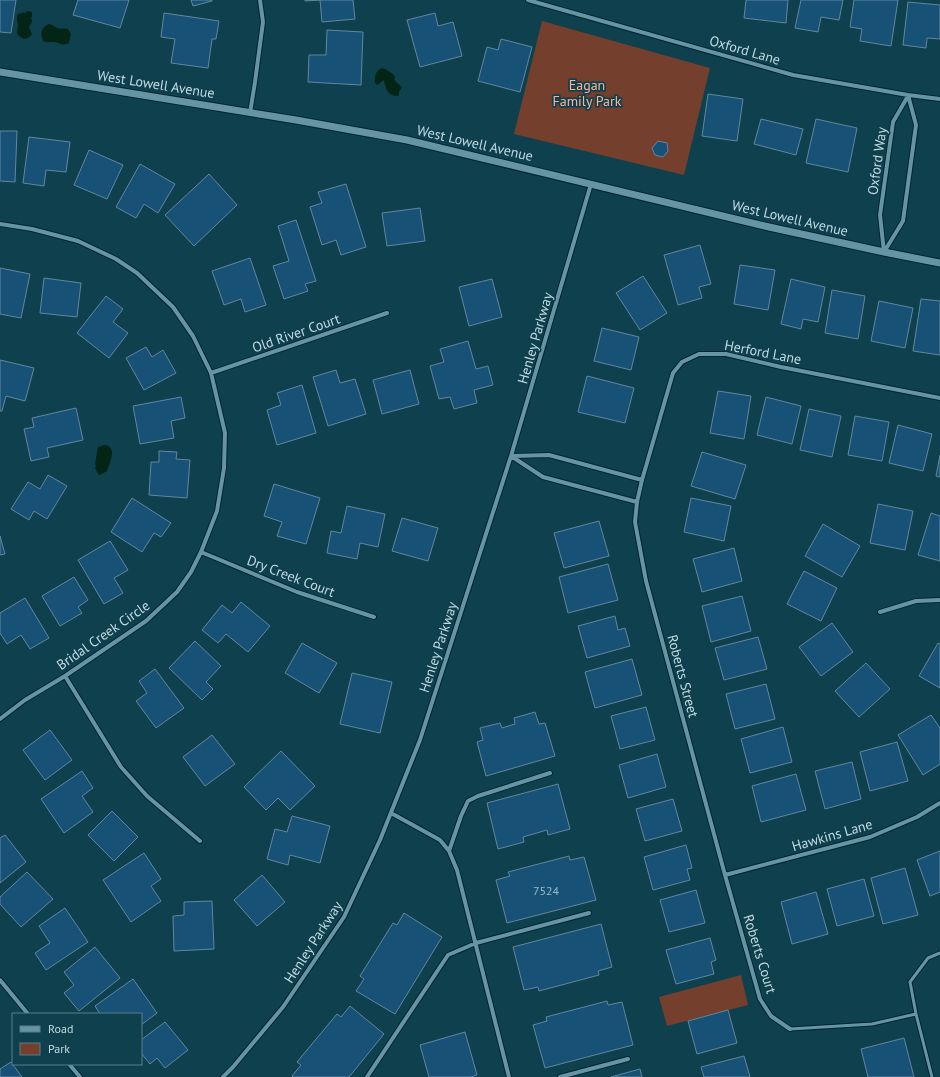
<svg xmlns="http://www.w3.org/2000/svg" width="940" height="1077" font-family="'PT Sans',sans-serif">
<rect width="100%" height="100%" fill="#0f404d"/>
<!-- green -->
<path fill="#743f2c" d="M542,21l168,47 -26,107 -170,-41z
M741,975l7,30 -81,21 -8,-29z"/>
<!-- water -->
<path fill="#022516" d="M27,11l5,1v5l-2,2h2v3l-3,5 3,7c-4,7 -11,6 -15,-1l1,-9 -1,-3v-6l7,-3 1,2z
M49,24c4,1 5,2 8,4 4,1 7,0 11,1l3,5 -2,9c-8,4 -9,-1 -16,-1 -5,0 -6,1 -10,-1 -3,-9 -2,-13 6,-17z
M382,68c3,1 9,4 12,7 2,5 -1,3 2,7 2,2 4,3 6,5l-3,5v4c-10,1 -14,-7 -15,-16l-7,5 -2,-2c-1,-6 1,-13 7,-15z
M104,445c14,1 6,17 3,26l-7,4 -2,-1 -3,-6 1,-2 -1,-2 3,-17z"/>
<!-- building -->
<path fill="#175276" stroke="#63869f" d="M0,0h16l-5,33 -11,-1z
M78,0h51l-9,28 -47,-13z
M191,0h21v1l-19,5z
M305,0h48l2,19 -33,3 -2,-22 -15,1z
M746,0h42l-2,23 -42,-5z
M801,0h42l-4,20 -18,-3 -3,15 -23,-4z
M854,0h44l-7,46 -31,-5 2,-12 -12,-2z
M908,2l32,3v34l-13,-1 -1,10 -23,-3z
M164,13l55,8 -3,18h-4l-4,29 -37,-5 4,-24 -14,-2z
M435,13l3,13 15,-4 9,34 -42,11 -13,-47z
M327,30l36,2 -2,53 -53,-3 1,-27h17z
M501,39l31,8 -12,45 -42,-11 9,-34 11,3z
M708,94l35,5 -6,42 -35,-5z
M761,119l42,10 -7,26 -42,-11z
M816,119l41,9 -9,44 -42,-9z
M0,131h17l-2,51 -15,-1z
M29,137l41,5 -4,30 -20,-2 -2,16 -21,-3z
M658,141l9,2 1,8 -5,6 -8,-2 -3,-7z
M89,150l34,15 -16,34 -33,-14z
M140,164l35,20 -17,29 -14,-9 -8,14 -20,-11z
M209,174l28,31 -43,41 -29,-31z
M346,184l20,63 -25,8 -5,-15 -14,5 -12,-38 12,-4 -4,-11z
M420,208l5,33 -38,5 -5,-33z
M296,220l20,61 -11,3 3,7 -24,8 -11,-33 16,-5 -11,-35z
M700,245l11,39 -12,3 3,11 -24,7 -14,-50z
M250,258l16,47 -21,7 -4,-13 -17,6 -12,-34z
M740,265l35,5 -7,40 -34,-6z
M0,268l30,6 -9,44 -21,-4z
M643,276l24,37 -27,17 -24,-37z
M44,278l37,5 -4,34 -37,-4z
M492,279l10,38 -33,9 -10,-39z
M791,279l34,8 -7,35 -15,-3 -2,10 -20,-5z
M832,290l33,6 -7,43 -33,-6z
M106,296l17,13 -10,13 15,11 -19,25 -32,-25z
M921,299l19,2v54l-27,-4z
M879,301l34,7 -8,40 -34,-7z
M602,328l37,9 -8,33 -37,-9z
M468,341l8,28 12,-3 5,19 -19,5 3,13 -23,6 -4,-12 -11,2 -9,-33 14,-4 -4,-13z
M146,347l6,10 11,-7 13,23 -32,17 -18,-32z
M0,360l34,8 -9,33 -19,-5 -4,15h-2z
M336,370l4,13 15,-4 11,35 -38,12 -15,-49z
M410,370l9,34 -37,10 -9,-34z
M587,376l47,12 -9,35 -47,-11z
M302,385l14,48 -39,12 -10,-35 14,-5 -4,-12z
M718,391l33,5 -7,43 -34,-6z
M181,397l4,21 -14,3 3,17 -34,6 -7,-38z
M766,397l35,9 -9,38 -35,-9z
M76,408l7,32 -36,8 2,9 -18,4 -7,-32 10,-2 -2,-9z
M809,409l32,7 -9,41 -32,-7z
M855,416l34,6 -7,39 -34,-6z
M898,425l34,9 -9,37 -34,-8z
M159,451l18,1 -1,7 14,1 -3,38 -38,-3 2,-33h8z
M702,452l44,13 -11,34 -44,-13z
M940,455v22l-4,-1z
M48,475l19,11 -20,33 -13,-8 -5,9 -18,-11 17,-27 12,7z
M274,484l46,14 -14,46 -29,-8 5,-14 -18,-6z
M132,498l39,25 -10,14 -7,-4 -12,19 -31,-20z
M691,498l40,8 -7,35 -40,-9z
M878,504l35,7 -8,39 -35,-7z
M347,506l38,8 -7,33 -18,-4 -3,16 -30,-6 4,-22 10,2z
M931,513l9,3v45l-22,-6z
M402,518l36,10 -10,33 -36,-10z
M599,521l10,35 -45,12 -10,-35z
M823,524l37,22 -18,31 -37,-21z
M0,536l5,18 -5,1z
M110,541l18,29 -14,8 9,15 -19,11 -26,-44z
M734,548l8,33 -40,11 -9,-33z
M608,564l10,36 -50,13 -9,-36z
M804,571l33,17 -16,33 -34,-17z
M74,577l14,23 -10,7 4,6 -22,13 -18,-30z
M742,596l9,35 -40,11 -9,-36z
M25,598l24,40 -19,11 -9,-14 -14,9 -7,-11v-20z
M241,602l29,24 -22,26 -22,-18 -8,9 -16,-13 20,-25 10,8z
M615,616l3,14 7,-2 5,18 -43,12 -9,-32z
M832,623l21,29 -32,24 -22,-29z
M758,637l9,32 -43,11 -9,-32z
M195,641l26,25 -15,16 7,7 -11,11 -33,-32z
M302,643l35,20 -18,30 -34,-20z
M938,643l2,1v44l-21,-12z
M632,659l10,36 -47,13 -10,-36z
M866,663l24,26 -31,28 -24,-26z
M155,669l29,39 -28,20 -20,-27 11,-8 -8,-12z
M352,673l40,9 -12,51 -40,-9z
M766,684l9,35 -40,10 -9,-35z
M646,707l9,33 -35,9 -9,-33z
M535,712l4,12 6,-1 10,33 -69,20 -9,-34 6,-2 -3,-12 20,-5 2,5 13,-4 -1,-6z
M931,715l9,13v36l-17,11 -25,-40z
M783,727l9,35 -42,11 -9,-34z
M50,730l22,30 -27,20 -22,-30z
M212,735l23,29 -30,22 -22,-29z
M897,742l11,39 -38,10 -10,-39z
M281,751l34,35 -25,24 -12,-12 -12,12 -22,-23z
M657,754l9,33 -38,11 -9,-33z
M852,762l9,37 -36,10 -10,-38z
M82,771l11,17 -11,8 11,16 -29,21 -23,-34z
M796,774l10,36 -45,12 -9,-36z
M558,784l12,45 -22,6 -1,-5 -24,7 1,5 -26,7 -11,-46z
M673,799l9,32 -37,10 -9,-32z
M112,811l26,26 -24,24 -26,-26z
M292,816l38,10 -10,37 -30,-8 -2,10 -21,-6 8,-30 12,3z
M5,835l21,27 -26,21v-45z
M686,845l6,23 -5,1 3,11 -37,10 -9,-33z
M940,851v41l-10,4 -13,-36z
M144,853l17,26 -10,7 10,15 -30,21 -28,-42z
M569,856l1,4 14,-3 12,43 -89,23 -11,-43 14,-4 -2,-4z
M905,868l13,47 -35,9 -12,-46z
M27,872l26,27 -32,28 -21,-23v-7z
M262,875l23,27 -28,24 -23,-26z
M864,879l10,37 -37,10 -10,-37z
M696,890l9,33 -36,9 -9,-32z
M816,892l12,42 -36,10 -11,-42z
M212,901l2,48 -40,2 -1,-35 11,-1v-13z
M65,908l23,34 -42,28 -11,-17 15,-10 -11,-17z
M404,913l38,24 -47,77 -39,-23 8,-12 -4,-3 33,-53 4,2z
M601,924l11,43 -14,4 1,4 -60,16 -1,-4 -14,3 -11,-43z
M710,938l6,22 -5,2 3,12 -38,10 -10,-34z
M95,947l25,31 -41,33 -15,-18 10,-8 -10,-13z
M133,979l24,34 -16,12v-11h-41l-5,-8z
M607,1001l1,4 14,-3 11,43 -88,23 -12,-43 14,-4 -1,-4z
M350,1006l34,28 -35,43h-56l-1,-1 9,-11 -4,-3 40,-48 4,3z
M728,1010l9,33 -40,11 -9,-33z
M165,1022l23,28 -23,18 -8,-10 -7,6 -9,-11v-13z
M465,1032l12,43 -6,2h-42l-9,-32z
M904,1038l10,39h-46l-7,-28z
M744,1056l6,21h-46l-3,-10z
M11,1062l11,15h-22v-8z
M640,1069l2,8h-31z"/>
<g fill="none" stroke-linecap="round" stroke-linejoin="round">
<defs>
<path id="service" d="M916,1014l-6,-32 18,-24 12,-5
M790,1029l82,-5 44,-10 16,63"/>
<path id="minor" d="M528,0l265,75 115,20 32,4
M250,113l5,-31 8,-60 -3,-22
M0,224l32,5 46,12 38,18 21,14 36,34 20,29 18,37 14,60 -1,35 -7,43 -16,41 -10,20 -14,20 -31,29 -81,55 -40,24 -25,19
M884,252l19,-31 13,-96 -8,-30
M884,252l-4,-37 13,-93 15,-26
M211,373l176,-60
M511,456l32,21 94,25
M512,456l37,-1 93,25
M201,552l96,40 77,25
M880,612l36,-11 24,-1
M65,676l56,91 26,29 53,45
M391,813l49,27 9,11 8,19 52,207
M449,851l12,-35 7,-15 10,-5 72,-23
M725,875l145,-38 47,-20 23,-14
M0,980l28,34
M790,1029l-19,-13 -11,-17 -35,-124 -79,-294 -11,-59 2,-20 5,-22 31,-107 9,-11 17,-8h27l55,13 159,31
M69,1064l11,13
M223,1077l10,-10 50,-60 61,-90 36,-77 40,-100 91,-284 80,-272
M367,1077l81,-122 28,-12 113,-30
M560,1077l68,-18"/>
<path id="tertiary" d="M0,72l296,48 111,20 362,87 115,25 56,11"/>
</defs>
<!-- service casing -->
<use href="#service" stroke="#01252f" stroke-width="5"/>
<!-- minor casing -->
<use href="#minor" stroke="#01252f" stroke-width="6"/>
<!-- tertiary casing -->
<use href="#tertiary" stroke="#01252f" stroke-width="9"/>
<!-- service -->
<use href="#service" stroke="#6694a4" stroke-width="3"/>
<!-- minor -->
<use href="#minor" stroke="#6694a4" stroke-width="4"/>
<!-- tertiary -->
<use href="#tertiary" stroke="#6694a4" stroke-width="7"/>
</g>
<g text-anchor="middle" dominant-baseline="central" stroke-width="3.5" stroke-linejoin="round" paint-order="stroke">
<!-- number labels -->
<g font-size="12" fill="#97b8c7">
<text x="546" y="890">7524</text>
</g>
<!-- street labels -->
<g font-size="14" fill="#c2dae2" stroke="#0f404d">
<text transform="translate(745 50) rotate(16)">Oxford Lane</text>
<text transform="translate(156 84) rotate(9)">West Lowell Avenue</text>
<text transform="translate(475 143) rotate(13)">West Lowell Avenue</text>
<text transform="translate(877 161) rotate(-82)">Oxford Way</text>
<text transform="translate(790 218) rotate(13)">West Lowell Avenue</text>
<text transform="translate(296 333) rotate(-19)">Old River Court</text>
<text transform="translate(535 338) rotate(-74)">Henley Parkway</text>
<text transform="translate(763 352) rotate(11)">Herford Lane</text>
<text transform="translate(291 576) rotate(21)">Dry Creek Court</text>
<text transform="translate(103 635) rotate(-35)">Bridal Creek Circle</text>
<text transform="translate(438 647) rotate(-72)">Henley Parkway</text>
<text transform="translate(683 676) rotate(75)">Roberts Street</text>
<text transform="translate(832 835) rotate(-16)">Hawkins Lane</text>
<text transform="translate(313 942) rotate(-57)">Henley Parkway</text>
<text transform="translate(760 954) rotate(73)">Roberts Court</text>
</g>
<!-- park labels -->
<g font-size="14" fill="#fbb49a" stroke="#0f404d">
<text x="587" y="85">Eagan<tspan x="587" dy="16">Family Park</tspan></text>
</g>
</g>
<!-- legend -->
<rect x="12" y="1013" width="130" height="52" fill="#0f404d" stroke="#577e89"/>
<rect x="20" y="1026" width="20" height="6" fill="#6694a4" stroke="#577e89"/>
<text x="48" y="1033" font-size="12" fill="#c2dae2">Road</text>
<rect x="20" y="1043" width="20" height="12" fill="#743f2c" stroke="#577e89"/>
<text x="48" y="1053" font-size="12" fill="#c2dae2">Park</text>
</svg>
